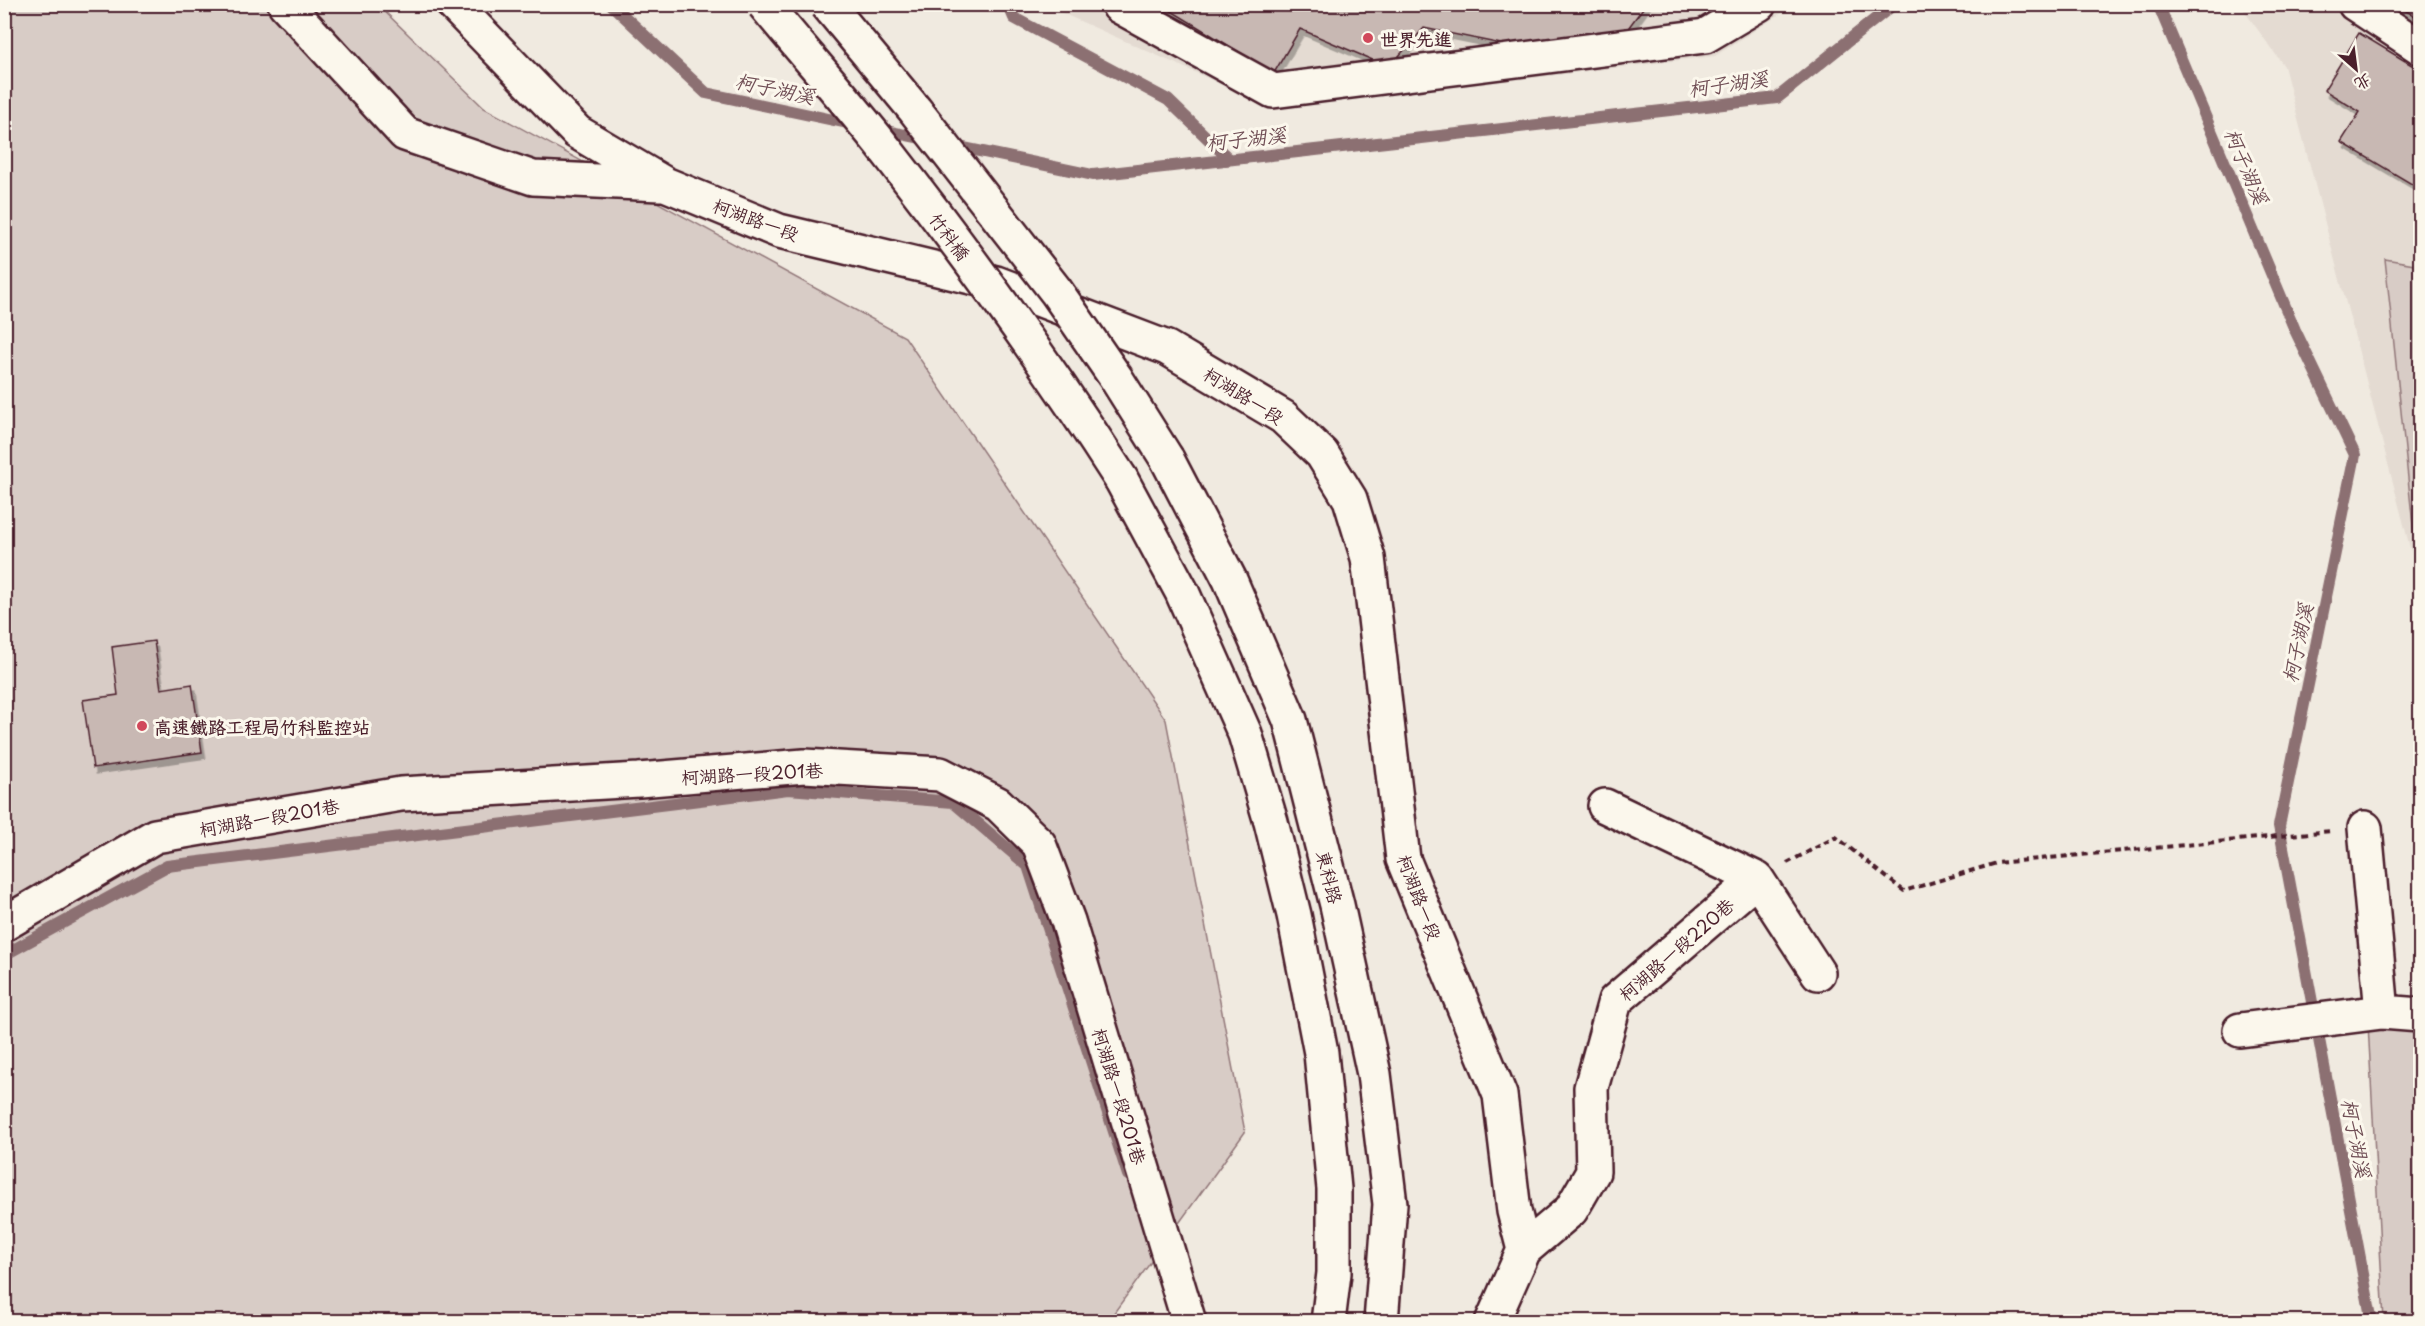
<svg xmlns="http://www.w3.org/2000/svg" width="2425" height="1326" font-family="'Playpen Sans','LXGW WenKai TC',sans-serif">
<defs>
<filter id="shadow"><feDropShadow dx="3.5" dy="6" stdDeviation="0" flood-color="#0004"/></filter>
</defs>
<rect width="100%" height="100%" fill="#f0eae0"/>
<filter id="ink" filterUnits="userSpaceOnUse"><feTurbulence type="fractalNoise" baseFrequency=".0167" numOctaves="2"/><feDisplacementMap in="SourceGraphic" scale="12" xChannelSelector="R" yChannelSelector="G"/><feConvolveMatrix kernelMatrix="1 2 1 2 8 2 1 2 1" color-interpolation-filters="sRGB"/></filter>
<g filter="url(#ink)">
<!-- built -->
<path fill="#e4dbd2" d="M1044,5h750l-79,51 -440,52z
M2240,5h180v581l-136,-520z"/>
<!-- green -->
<path fill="#d8ccc6" stroke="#917678" stroke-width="1.5" d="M5,5h373l106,103 421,229 261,383 79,412 -134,185 -7,4 -1099,1z
M2385,259l35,6v327z
M2420,1004v317h-36l-17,-316z"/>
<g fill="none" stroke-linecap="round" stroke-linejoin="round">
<!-- stream -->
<path stroke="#8c6f72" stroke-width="12" d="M611,4l95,89 151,32
M1008,4l6,14 154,82 61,59
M2158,4l137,326 60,125 -76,371 93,496
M877,129l53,11
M950,145l143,30 684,-77 117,-94
M4,955l163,-89 621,-77 165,13 75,64 100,309"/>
</g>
<!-- building -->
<path fill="#c8b8b3" stroke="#4a1f2b" stroke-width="1.5" filter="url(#shadow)" d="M1160,4h486l-20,27 -120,14 -82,-17 -35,39 -89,-38 -26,44z
M2394,4h26v4l-5,8z
M2359,33l61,37v119l-79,-47 19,-30 -36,-22z
M154,641l7,48 31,-5 10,68 -109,16 -10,-68 35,-5 -6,-48z"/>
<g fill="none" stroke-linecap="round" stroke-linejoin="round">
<defs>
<path id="minor" d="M285,4l120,130 128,44 127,6
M453,4l124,128 88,52 114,47 217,52 171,65 116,69 39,37 28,45 18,59 35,301 97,236 14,116 10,39 -32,72
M1120,4l-1,2 154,85 432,-55 54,-32
M2355,4l65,43
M1167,459l63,121 60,140 47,185 37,169 16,130 -9,118
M1121,479l61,113 63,142 26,88 23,93 27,138 13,136v84l-6,49
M1605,806l152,73
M2365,828l17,184 38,3
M1757,879l61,94
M4,924l151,-88 246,-42 238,-14 165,-14 136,8 58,30 41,40 29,77 121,401
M2240,1030l142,-18
M1524,1250l47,-40 22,-38 -2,-84 24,-87 142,-122"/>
</defs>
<!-- minor casing -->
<use href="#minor" stroke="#4a1f2b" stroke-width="38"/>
<!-- path -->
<path stroke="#4a1f2b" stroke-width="4" stroke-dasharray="6 4.5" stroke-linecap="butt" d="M1787,863l49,-26 68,54 93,-28 334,-32"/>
<!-- minor -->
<use href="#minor" stroke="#fbf7ec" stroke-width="33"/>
<defs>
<path id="minor-bridge" d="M764,4c41,50 85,99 125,150 82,105 160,213 232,325
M827,4l88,106 141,181 60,87 51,81"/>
</defs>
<!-- minor-bridge casing -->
<use href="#minor-bridge" stroke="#4a1f2b" stroke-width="38" stroke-linecap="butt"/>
<!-- minor-bridge -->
<use href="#minor-bridge" stroke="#fbf7ec" stroke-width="33"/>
</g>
</g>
<!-- markers -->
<g fill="#d1495b" stroke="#fbf7ec" stroke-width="2">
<circle cx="1368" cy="38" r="6"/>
<circle cx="142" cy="726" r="6"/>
</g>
<g text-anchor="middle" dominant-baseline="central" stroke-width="6" stroke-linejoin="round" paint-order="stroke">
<!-- poi labels -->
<g font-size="18" font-weight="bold" fill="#4a1f2b" stroke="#fbf7ec" text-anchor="start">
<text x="1380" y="38">世界先進</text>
<text x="154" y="726">高速鐵路工程局竹科監控站</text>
</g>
<!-- street labels -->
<g font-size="18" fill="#4a1f2b" stroke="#fbf7ec">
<text transform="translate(756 219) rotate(20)">柯湖路一段</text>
<text transform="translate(950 236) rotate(53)">竹科橋</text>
<text transform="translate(1244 395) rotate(32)">柯湖路一段</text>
<text transform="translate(752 773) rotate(-3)">柯湖路一段201巷</text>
<text transform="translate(269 817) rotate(-10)">柯湖路一段201巷</text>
<text transform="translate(1330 877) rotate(76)">東科路</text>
<text transform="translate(1420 897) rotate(69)">柯湖路一段</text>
<text transform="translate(1676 949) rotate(-41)">柯湖路一段220巷</text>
<text transform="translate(1120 1096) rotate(73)">柯湖路一段201巷</text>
</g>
<!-- water labels -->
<g font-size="20" font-style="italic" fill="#704e55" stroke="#fbf7ec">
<text transform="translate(1728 83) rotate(-8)">柯子湖溪</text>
<text transform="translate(775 88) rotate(12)">柯子湖溪</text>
<text transform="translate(1246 138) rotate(-6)">柯子湖溪</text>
<text transform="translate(2247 166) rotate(67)">柯子湖溪</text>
<text transform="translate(2297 643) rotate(-78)">柯子湖溪</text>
<text transform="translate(2357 1138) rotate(79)">柯子湖溪</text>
</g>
</g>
<!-- margin -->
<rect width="2425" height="1326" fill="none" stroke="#fbf7ec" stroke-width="24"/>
<rect x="12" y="12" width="2401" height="1302" fill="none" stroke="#4a1f2b" stroke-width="2" filter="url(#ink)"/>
<!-- north arrow -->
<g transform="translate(2356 69) rotate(152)" stroke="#fbf7ec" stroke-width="4.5" paint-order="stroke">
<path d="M0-4.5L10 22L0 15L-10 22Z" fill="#4a1f2b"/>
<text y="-9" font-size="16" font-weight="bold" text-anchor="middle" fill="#4a1f2b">北</text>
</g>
</svg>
